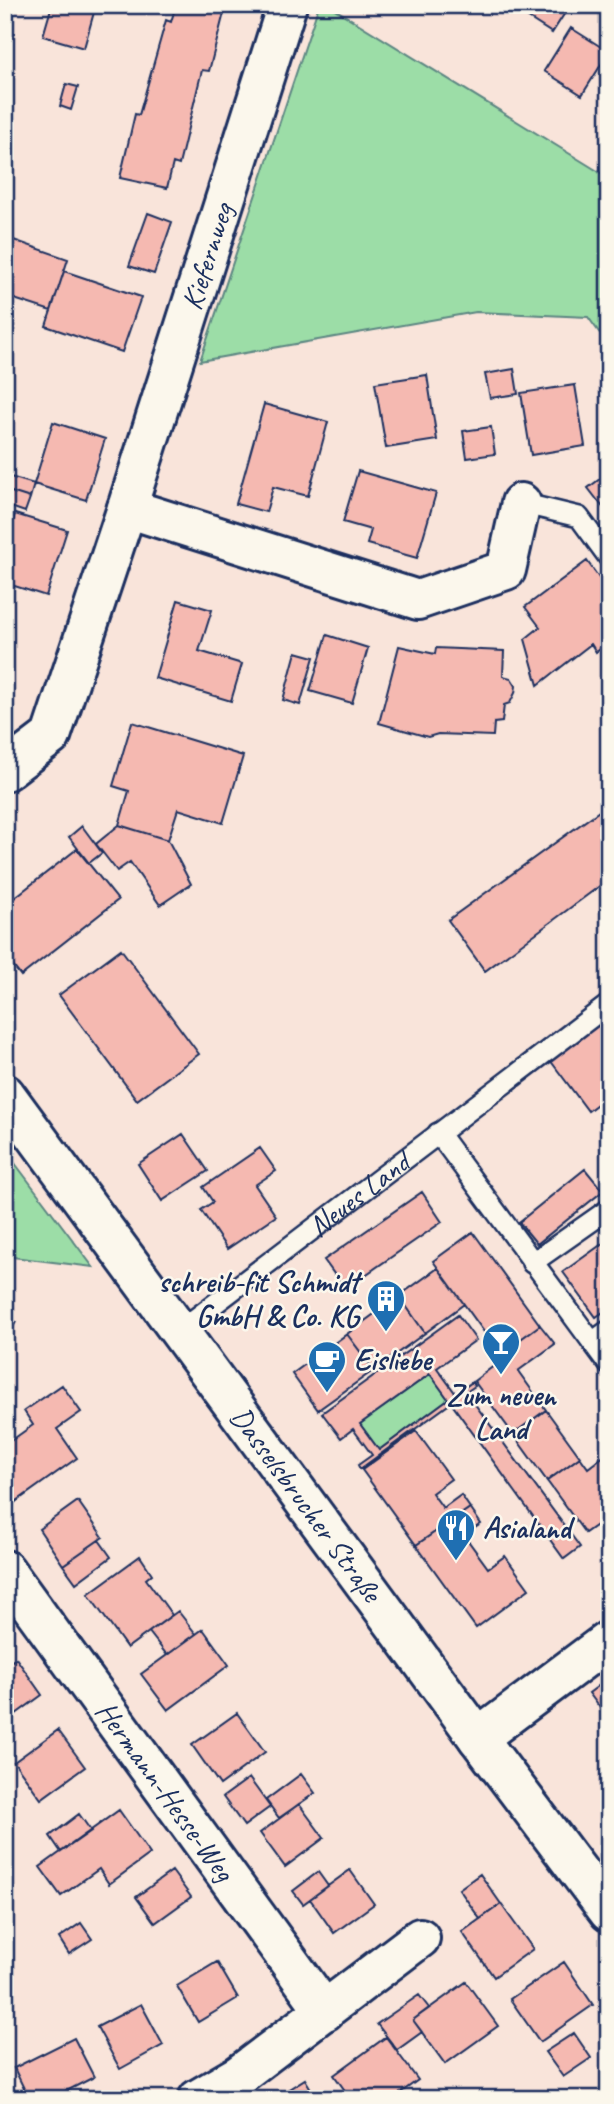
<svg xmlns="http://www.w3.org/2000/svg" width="614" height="2104" font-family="Caveat,sans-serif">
<rect width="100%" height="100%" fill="#f9e4da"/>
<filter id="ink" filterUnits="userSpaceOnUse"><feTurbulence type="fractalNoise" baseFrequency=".0143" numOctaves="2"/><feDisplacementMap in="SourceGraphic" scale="14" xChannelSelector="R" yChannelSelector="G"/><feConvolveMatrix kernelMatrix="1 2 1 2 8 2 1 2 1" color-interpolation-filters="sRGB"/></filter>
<g filter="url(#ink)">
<!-- green -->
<path fill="#9cdda7" stroke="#5c8682" stroke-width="2" d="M319,5h9l281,173v168l-21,-29 -112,-5 -276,49z
M5,1150l88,117 -88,-11z
M430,1374l18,25 -69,51 -19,-26z"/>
<!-- building -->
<path fill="#f5b9b1" stroke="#1b2f5e" stroke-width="2" fill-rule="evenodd" d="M52,5h44l-12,43 -41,-12z
M176,5h50l-17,66 -7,-1 -23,95 -6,-2 -6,25 -47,-10 15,-64 4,1 27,-95 5,2z
M523,5h47l-18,28 -33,-21z
M571,28l38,24 -27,43 -38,-24z
M66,84l12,3 -7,23 -11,-4z
M148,213l24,9 -18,52 -25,-8z
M5,237l63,22 -17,52 -46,-15z
M64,271l77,26 -19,55 -76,-26z
M514,369l4,25 -28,4 -5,-24z
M427,375l10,65 -51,8 -11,-65z
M575,385l10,61 -54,9 -10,-62z
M264,404l64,18 -20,74 -35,-9 -7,25 -30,-8z
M53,422l52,17 -19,61 -52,-16z
M491,427l4,27 -28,4 -4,-27z
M358,471l78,22 -19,65 -50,-14 4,-14 -28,-8z
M609,472v43l-21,-27z
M7,476l27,8 -4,14 -25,-8z
M5,490l25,8 -5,14 -20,-7z
M15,514l52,16 -21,66 -41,-13v-38z
M587,561l22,31v51l-13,9 -5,-8 -53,41 -13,-46 15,-12 -15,-20z
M178,600l34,10 -13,41 43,13 -11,37 -76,-23z
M327,635l41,13 -16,55 -42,-12z
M399,646l36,8 1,-6 68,3 -1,25 8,2 5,8 -1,7 -5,10 -6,2 -2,17 -8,1 -1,13 -55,-2 -10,3 -49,-14z
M296,652l18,5 -14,48 -17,-5z
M132,722l111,34 -20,67 -45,-14 -10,31 -49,-15 10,-34 -16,-5z
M609,804v75l-124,92 -37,-51z
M119,825l49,15 23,44 -31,21 -30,-43 -13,9 -21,-27z
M82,826l20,27 -13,10 -20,-26z
M77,849l41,51 -97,76 -16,-20v-51z
M121,949l78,105 -62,46 -78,-105z
M609,1016v79l-21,16 -38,-51z
M183,1134l25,37 -46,30 -24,-37z
M260,1148l16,23 -21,14 21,31 -49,33 -26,-39 12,-8 -10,-15z
M585,1169l18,22 -66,53 -18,-22z
M422,1192l20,30 -97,67 -21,-29z
M473,1232l67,93 -40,29 -67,-93z
M609,1239v69l-13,9 -33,-45z
M438,1268l26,36 -39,29 -26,-37z
M399,1296l26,37 -51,37 -27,-36z
M5,1315l11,7 -11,17z
M458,1315l18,25 -39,28 19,26 16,-12 3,4 -9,6 114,155 -16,12 -113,-156 -91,66 -2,-4 14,-10 -19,-26 -12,9 -19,-25zM430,1374l18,25 -69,51 -19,-26z
M540,1325l15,19 -37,27 28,39 -33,24 -39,-53 29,-22 -3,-5z
M347,1334l27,36 -56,40 -26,-36z
M62,1385l19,27 -24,17 20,29 -63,45 -9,-13v-45l28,-20 -9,-14z
M546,1410l34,47 -33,24 -34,-47z
M416,1431l35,48 -19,14 11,15 18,-13 9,13 -54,37 -54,-75z
M609,1452v64l-24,17 -38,-52 33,-24 8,11z
M78,1501l25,36 -40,28 -24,-36z
M470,1508l11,16 -17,11 24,33 17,-12 24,33 -53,39 -60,-83z
M99,1540l12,17 -35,26 -13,-18z
M140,1556l12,18 -6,5 26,36 -45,33 -39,-54z
M178,1611l18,23 -29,21 -18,-23z
M203,1629l26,36 -61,45 -27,-36z
M16,1658l26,37 -37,27v-56z
M609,1678v42l-20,-27z
M237,1713l28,39 -45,33 -28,-40z
M58,1730l27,37 -44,32 -27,-37z
M301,1774l14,19 -36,25 -13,-18z
M249,1778l21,29 -26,19 -21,-29z
M299,1804l25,34 -39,29 -25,-34z
M119,1810l31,44 -41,30 -10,-15 -38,27 -21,-29z
M79,1814l12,17 -30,21 -11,-16z
M350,1870l24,34 -40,29 -24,-34z
M172,1871l19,26 -36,26 -19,-26z
M318,1872l10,14 -25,18 -10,-13z
M480,1874l21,30 -21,15 -21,-30z
M501,1904l32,45 -39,28 -32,-45z
M81,1923l11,16 -23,15 -10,-16z
M217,1962l21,36 -40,24 -21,-36z
M564,1962l29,43 -53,37 -30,-43z
M466,1982l32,44 -53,38 -32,-44z
M419,1995l10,13 -16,12 9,12 -25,18 -20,-26z
M141,2004l22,41 -43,24 -23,-42z
M574,2033l17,25 -28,19 -18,-25z
M386,2037l32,43 -26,19h-41l-17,-24z
M74,2038l20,39 -43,22h-22l-15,-31z
M305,2079l12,20h-44z"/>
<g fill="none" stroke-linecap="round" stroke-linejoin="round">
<defs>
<g id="service">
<path d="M521,503l58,14 30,41"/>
<path d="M438,1133l171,232"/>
<path d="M532,1263l77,-54"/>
<path id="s1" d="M179,1331l430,-327"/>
<path d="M592,1342l17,-12"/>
</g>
<g id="minor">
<path d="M127,508l291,92 88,-30 15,-67"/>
<path id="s2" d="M5,771l46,-35 76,-228 160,-503"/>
<path id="s3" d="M5,1570l320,441"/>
<path d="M478,1738l131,-98"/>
<path d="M198,2099l41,-24 181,-137"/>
</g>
<g id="tertiary">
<path id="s4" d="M5,1094l473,644 131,174"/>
</g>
</defs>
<!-- service casing -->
<use href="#service" stroke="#1b2f5e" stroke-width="24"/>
<!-- minor casing -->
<use href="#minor" stroke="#1b2f5e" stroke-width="44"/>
<!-- tertiary casing -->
<use href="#tertiary" stroke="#1b2f5e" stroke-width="44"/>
<!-- service -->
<use href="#service" stroke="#fbf7ec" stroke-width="19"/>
<!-- minor -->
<use href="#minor" stroke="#fbf7ec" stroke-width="38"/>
<!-- tertiary -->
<use href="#tertiary" stroke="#fbf7ec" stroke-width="38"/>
</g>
</g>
<!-- icons -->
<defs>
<symbol id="building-pin" viewBox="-11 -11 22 30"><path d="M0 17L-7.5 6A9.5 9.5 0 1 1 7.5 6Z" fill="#1f6fb2" stroke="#fbf7ec"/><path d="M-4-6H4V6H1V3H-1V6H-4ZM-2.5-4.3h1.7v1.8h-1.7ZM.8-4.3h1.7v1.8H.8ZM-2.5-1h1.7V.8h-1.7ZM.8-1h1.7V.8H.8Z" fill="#fff"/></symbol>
<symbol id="bar-pin" viewBox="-11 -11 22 30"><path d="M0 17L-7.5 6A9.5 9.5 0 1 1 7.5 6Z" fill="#1f6fb2" stroke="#fbf7ec"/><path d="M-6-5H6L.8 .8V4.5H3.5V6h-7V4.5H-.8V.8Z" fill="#fff"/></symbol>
<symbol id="cafe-pin" viewBox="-11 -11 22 30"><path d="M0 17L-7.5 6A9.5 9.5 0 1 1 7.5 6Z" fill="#1f6fb2" stroke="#fbf7ec"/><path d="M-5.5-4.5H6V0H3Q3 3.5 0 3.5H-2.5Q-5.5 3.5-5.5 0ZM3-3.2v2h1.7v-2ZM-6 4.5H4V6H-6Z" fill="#fff"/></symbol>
<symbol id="restaurant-pin" viewBox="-11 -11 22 30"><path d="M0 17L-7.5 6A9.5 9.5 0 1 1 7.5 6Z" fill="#1f6fb2" stroke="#fbf7ec"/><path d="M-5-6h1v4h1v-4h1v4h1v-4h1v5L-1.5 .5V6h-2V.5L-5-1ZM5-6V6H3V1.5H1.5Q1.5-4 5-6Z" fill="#fff"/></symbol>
</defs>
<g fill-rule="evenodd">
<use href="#building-pin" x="364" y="1277" width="44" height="60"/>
<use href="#bar-pin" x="479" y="1320" width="44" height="60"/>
<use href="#cafe-pin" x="305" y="1338" width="44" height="60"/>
<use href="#restaurant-pin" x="434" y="1506" width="44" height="60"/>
</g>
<g text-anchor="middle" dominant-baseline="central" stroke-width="5" stroke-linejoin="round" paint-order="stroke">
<!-- street labels -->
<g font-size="30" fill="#1b2f5e" stroke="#fbf7ec">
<text stroke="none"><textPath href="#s2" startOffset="562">Kiefernweg</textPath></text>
<text stroke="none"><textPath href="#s1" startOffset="226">Neues Land</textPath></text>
<text stroke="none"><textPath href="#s4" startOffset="509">Dasselsbrucher Straße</textPath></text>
<text stroke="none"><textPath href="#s3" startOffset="273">Hermann-Hesse-Weg</textPath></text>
</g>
<!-- poi labels -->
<g font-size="30" font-weight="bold" fill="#1b2f5e" stroke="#fbf7ec" text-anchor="start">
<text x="359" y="1282" text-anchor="end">schreib-fit Schmidt<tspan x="359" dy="34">GmbH &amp; Co. KG</tspan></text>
<text x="354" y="1360">Eisliebe</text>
<text x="501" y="1395" text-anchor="middle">Zum neuen<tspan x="501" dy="34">Land</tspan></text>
<text x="483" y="1528">Asialand</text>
</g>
</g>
<!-- margin -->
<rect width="614" height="2104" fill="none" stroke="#fbf7ec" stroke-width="28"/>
<rect x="14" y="14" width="586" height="2076" fill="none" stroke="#1b2f5e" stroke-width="2.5" filter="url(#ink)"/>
</svg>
